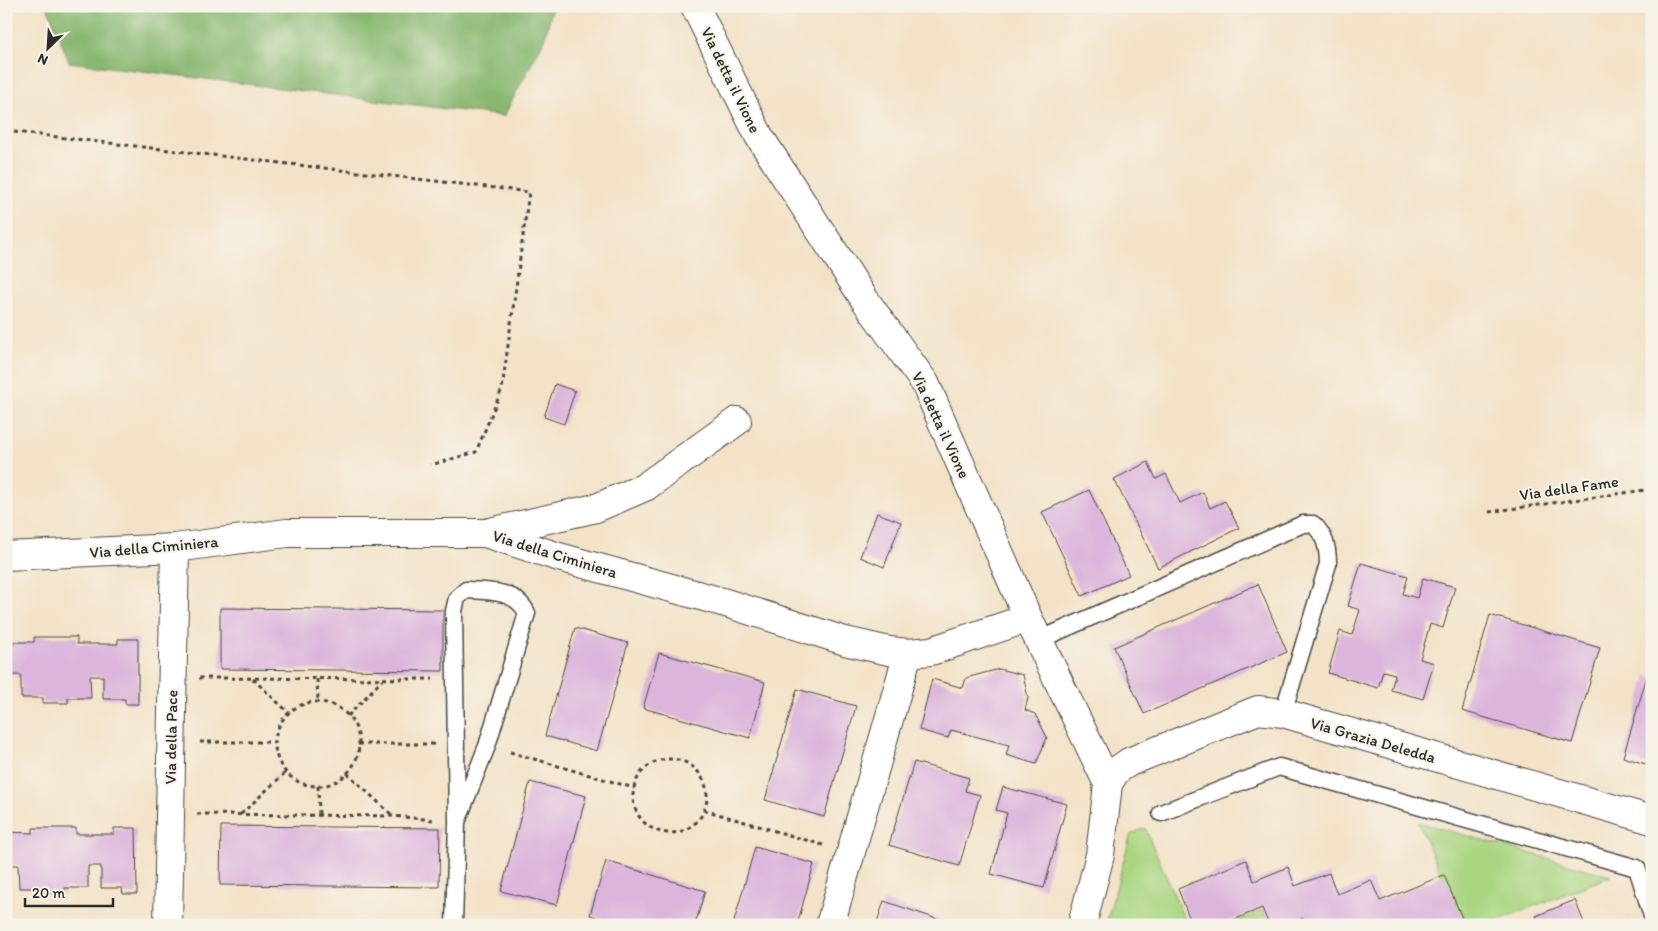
<svg xmlns="http://www.w3.org/2000/svg" width="1658" height="931" font-family="Itim,sans-serif">
<rect width="100%" height="100%" fill="#f7f3e8"/>
<filter id="ink" filterUnits="userSpaceOnUse"><feTurbulence type="fractalNoise" baseFrequency=".02" numOctaves="2"/><feDisplacementMap in="SourceGraphic" scale="10" xChannelSelector="R" yChannelSelector="G"/><feConvolveMatrix kernelMatrix="1 2 1 2 8 2 1 2 1" color-interpolation-filters="sRGB"/></filter>
<filter id="wash" filterUnits="userSpaceOnUse"><feTurbulence type="fractalNoise" baseFrequency=".0096" numOctaves="4" result="noise"/><feDisplacementMap in="SourceGraphic" scale="20" xChannelSelector="R" yChannelSelector="G"/><feGaussianBlur stdDeviation="1.12" result="paint"/><feColorMatrix in="noise" values="0 0 0 0 0 0 0 0 0 0 0 0 0 0 0 0 0 1.4 0 .05"/><feComposite in="paint" operator="in"/></filter>
<g filter="url(#wash)">
<rect width="100%" height="100%" fill="#f3e2c7"/>
<!-- green -->
<path fill="#aad682" stroke="#6a8056" d="M1418,822l193,54 -115,45 1,4h-34z
M1145,828l42,97h-81l25,-91z
M1262,910l7,15h-41z"/>
<!-- forest -->
<path fill="#87b770" stroke="#59714e" d="M47,6h506l-9,34 -40,76 -435,-54z"/>
<g id="blocks">
<!-- building -->
<path fill="#dcb5dc" d="M555,384l20,7 -11,33 -20,-7z
M1148,462l8,17 10,-5 14,29 23,-11 7,16 15,-7 14,27 -81,40 -44,-89z
M1089,490l40,85 -47,21 -40,-84z
M877,513l24,9 -17,45 -24,-10z
M1361,563l47,13 -5,18 14,4 6,-20 32,9 -12,41 -13,-4 -10,35 14,4 -11,36 -32,-9 4,-16 -12,-3 -5,17 -50,-15 12,-42 12,4 8,-25 -12,-4z
M1258,584l29,68 -143,62 -30,-67z
M220,608l223,2v61l-223,-2z
M1490,615l110,33 -28,95 -110,-32z
M575,628l53,15 -31,108 -52,-15z
M34,637h43v7h41v-5h20v65h-13v-5h-22v-23h-13l1,22h-23v5h-25v-5h-22v-23h-13v22h-2v-55h28z
M659,653l106,29 -15,56 -107,-30z
M999,669l24,6 5,23 -3,12 10,4 12,23 -11,27 -30,-9 3,-10 -58,-15 -3,8 -29,-8 13,-51 31,9 3,-10z
M1647,676l5,1v89l-29,-9z
M797,689l59,17 -32,111 -59,-17z
M914,762l55,16 -4,13 15,4 -21,71 -70,-21z
M530,782l56,14 -29,109 -56,-14z
M1003,787l64,17 -23,84 -53,-14 16,-61 -11,-3z
M221,826l219,2 -1,59 -219,-2z
M33,828h43v6h38v-6h22l1,66h-14l-1,-6h-21v-22h-13v22h-23l-1,6 -23,-1v-5h-22l-1,-23h-12v-33l27,1z
M755,847l59,17 -17,61h-64z
M1246,860l8,21 34,-14 7,19 34,-13 8,21 34,-14 9,21 64,-26 21,50h-159l-3,-7 -15,7h-19l-7,-17 -41,17h-29l-14,-36z
M606,861l99,30 -10,34h-75l-30,-10z
M1575,900l10,25h-45l-4,-9z
M884,901l65,22v2h-73z"/>
</g>
</g>
<g filter="url(#ink)">
<use href="#blocks" fill-opacity="0" stroke="#494642" stroke-width="1"/>
<g fill="none" stroke-linecap="round" stroke-linejoin="round">
<defs>
<path id="service" d="M1039,640l264,-116h10c12,11 15,24 15,40l-45,149
M1161,813l118,-46 358,101 15,48
M454,925l3,-103 -3,-211 3,-13 9,-8c23,1 50,0 61,23l-40,133 -30,76"/>
<path id="minor" d="M695,6l64,130 106,164 60,83 103,235 80,166
M486,533l110,-25 49,-21 92,-66
M6,556l169,-8 112,-15h198l74,24 167,46 119,38 44,10 19,2 23,-2 97,-33
M168,925l7,-377
M830,925l78,-272
M1082,925l18,-70 8,-71 8,-13 13,-9 129,-52 25,3 369,107"/>
</defs>
<!-- service casing -->
<use href="#service" stroke="#494642" stroke-width="19"/>
<!-- minor casing -->
<use href="#minor" stroke="#494642" stroke-width="30"/>
<!-- path -->
<path stroke="#494642" stroke-width="3" stroke-dasharray="4 4" stroke-linecap="butt" d="M6,131l523,61 -27,197 -26,63 -45,13
M1489,512l163,-23
M199,678l234,1
M253,679l36,34
M317,679l1,23
M275 744a42 42 0 1 1 84 0a42 42 0 1 1-84 0Z
M348,716l34,-36
M200,742h75
M358,744h76
M510,752l124,36
M633 796a37 37 0 1 1 74 0a37 37 0 1 1-74 0Z
M347,773l46,43
M318,786l1,30
M704,810l119,35
M197,814l196,2 41,4
M241,814l45,-42"/>
<!-- service -->
<use href="#service" stroke="#fff" stroke-width="16"/>
<!-- minor -->
<use href="#minor" stroke="#fff" stroke-width="28"/>
</g>
</g>
<g text-anchor="middle" dominant-baseline="central" stroke-width="4" stroke-linejoin="round" paint-order="stroke">
<!-- street labels -->
<g font-size="16" fill="#2b2b2b" stroke="#f7f3e8">
<text transform="translate(731 80) rotate(64)">Via detta il Vione</text>
<text transform="translate(941 425) rotate(65)">Via detta il Vione</text>
<text transform="translate(1569 488) rotate(-8)">Via della Fame</text>
<text transform="translate(154 547) rotate(-5)">Via della Ciminiera</text>
<text transform="translate(555 554) rotate(17)">Via della Ciminiera</text>
<text transform="translate(171 737) rotate(-89)">Via della Pace</text>
<text transform="translate(1373 740) rotate(16)">Via Grazia Deledda</text>
</g>
</g>
<!-- margin -->
<rect width="1658" height="931" fill="none" stroke="#f7f3e8" stroke-width="25"/>
<!-- north arrow -->
<g transform="translate(48 48) rotate(205)" stroke="#f7f3e8" stroke-width="4" paint-order="stroke">
<path d="M0-4L9 19L0 12L-9 19Z" fill="#2b2b2b"/>
<text y="-8" font-size="14" font-weight="bold" text-anchor="middle" fill="#2b2b2b">N</text>
</g>
<!-- scale -->
<path d="M25 898v8h88v-8" fill="none" stroke="#2b2b2b" stroke-width="2.5"/>
<text x="32" y="898" font-size="15" fill="#2b2b2b" stroke="#f7f3e8" stroke-width="4" paint-order="stroke">20 m</text>
</svg>
